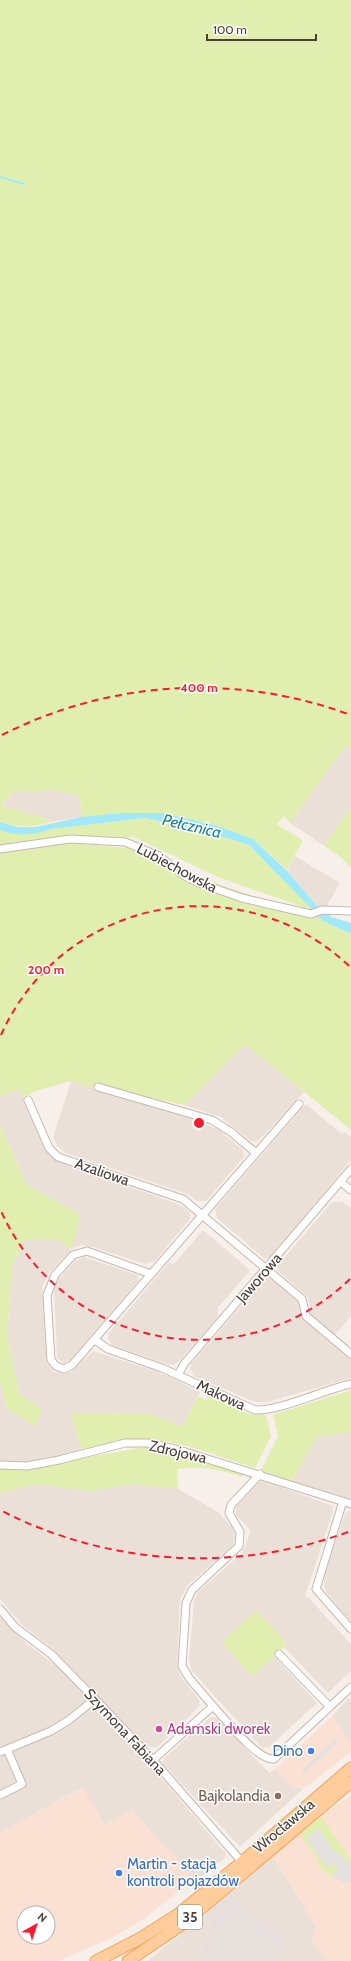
<svg xmlns="http://www.w3.org/2000/svg" width="351" height="1961" font-family="Cabin,sans-serif">
<rect width="100%" height="100%" fill="#f7f0ea"/>
<!-- residential -->
<path fill="#ebe0d7" d="M345,746l6,4v56l-27,40 -34,-23z
M53,790l27,6 1,21 -30,5 -10,-5 -40,-10 13,-15z
M295,856l45,27 -14,24h-8l-31,-36z
M245,1043l59,49 -45,48 -4,2 -4,-1 -30,-24 -37,-12z
M71,1081l128,40 20,9 24,20 1,7 -38,44h-9l-7,-6 -124,-42 -9,-7 -4,-9z
M20,1089l25,60 4,6 14,8 115,41 9,5 3,5v5l-35,42 -10,3 -52,-17 -12,-2 -9,4 -23,24 -7,14 5,77 7,8 9,2 8,-2 22,-21 62,20 22,9 23,12 -18,35 -34,-14 -78,1 12,37 -24,7 -31,6 -27,-2v-81l6,27 36,2 -23,-17 -12,-58 5,-71 13,-24 33,-1 13,10 9,-34 -54,-31 -26,-59v-29z
M306,1104l36,30 2,-2 7,5v23l-81,98h-6l-47,-40 -2,-9z
M332,1202h11l8,6v108l-17,20 -23,-19 -3,-20 -30,-26v-6z
M203,1230l47,40 -32,38v9l-38,43 -5,4 -5,1 -58,-20 -4,-6v-5l61,-72 4,3z
M84,1257l53,18 2,5 -69,80 -6,3 -7,-5 -3,-69 2,-7 19,-21z
M265,1278h6l29,25 2,10 6,10 43,36v19l-84,24h-12l-61,-26 -4,-8 2,-5z
M351,1432v67l-59,-18 24,-44z
M261,1480l72,26v5l-28,85 5,3 41,45v27l-23,22 -44,-46 3,-3 -30,-33 -35,31 30,34 22,-20 43,47 -48,44 -7,1 -71,-78 -2,-10 5,-60 5,-9 43,-38 9,-22 -15,-16v-9z
M35,1484l57,7 40,-7 46,5 40,23 14,15 3,9 -2,9 -46,41 -7,13 -3,66 4,12 18,22 1,7 -44,42 -10,-2 -93,-97 -32,-25 -21,-25v-106z
M351,1510v112l-24,-29 -3,-7v-10l21,-62z
M0,1616l26,27 38,29 102,111 60,71 -1,4 -30,23 -17,-22 -17,-15 -29,-34 -27,15 -23,-37 -82,45z
M350,1697l1,1v46l-19,-28z
M214,1717l3,1 52,55 6,-4 16,17 12,3 -63,58 -77,-83v-3l2,-4 45,-39z
M273,1856l44,72 -5,12 15,21h-49l9,-20 -57,-48z
M205,1915l7,10 -16,36h-49z"/>
<!-- commercial -->
<path fill="#fae1d4" fill-rule="evenodd" d="M332,1716l19,28v8l-48,37 -12,-3 -16,-17z
M83,1788l22,37 27,-15 29,34 17,15 17,22 -18,12 -32,25 -31,19 -56,24h-58v-128zM24,1913h24v24h-24z
M351,1795v166h-24l-15,-21 1,-9 4,-3 -44,-72 48,-40z"/>
<!-- industrial -->
<path fill="#e6dfdb" d="M230,1893l57,48 -9,20h-82l16,-36 -7,-10z"/>
<!-- green -->
<path fill="#e0efaf" d="M0,0h351v750l-6,-4 -55,77 -6,-7 -8,8 27,16 -16,30 -34,-31 -38,-14 -53,-12h-41l-40,4 -1,-21 -27,-6 -39,2 -13,14 40,11 10,5c-18,6 -32,5 -51,0z
M351,806v62l-9,-10 -18,-12z
M145,818l59,13 45,14 63,65 -92,-32 -86,-41 -63,-1 -71,10v-16c16,6 35,5 51,-1z
M71,843l57,5 96,38 89,30h5l5,5 28,13v196l-106,-86 -61,61 -49,-10 -39,-13 -3,6 -22,-7 -35,10 -13,6 -3,-8 -20,7v-244z
M0,1125l26,59 54,31 -8,34 -15,-10 -32,1 -13,24 -5,71 12,58 23,17 -7,16 -29,-18 -6,-27z
M351,1390v42l-35,5 -24,44 -31,-11 17,-34 -5,-21z
M198,1396l8,4 2,-4 41,18 17,1 5,21 -16,32c-42,-13 -87,-34 -131,-28 -14,2 -28,7 -42,11l-12,-37 78,-1 34,14z
M146,1447l32,6 65,21 -1,3c-26,-8 -38,-11 -65,-8l1,20 -46,-5 -40,7 -57,-7 -35,9v-24l26,-1z
M256,1610l31,34 -35,32 -30,-34z
M321,1816l28,42 2,-1v6l-18,-13 -13,-20 -10,4 -3,5 24,27 5,-1 3,2 -7,9c-7,-4 -15,-7 -14,-16l-18,-26z"/>
<!-- parking -->
<path fill="#e5e1df" d="M335,1739l3,4 -34,30 -3,-3z
M320,1830l13,20 18,13v19h-4l-2,2 -13,-8 7,-9 -6,-2 -6,3 -20,-29 6,-8z"/>
<!-- water -->
<path fill="#a1e9f9" d="M121,813h41l53,12 38,14 34,32 31,36 14,10 19,6v11l-28,-13 -74,-76 -45,-14 -59,-13 -94,11c-17,6 -33,8 -51,1v-8l18,5h18l45,-10z"/>
<g fill="none" stroke-linecap="round" stroke-linejoin="round">
<!-- stream -->
<path stroke="#a1e9f9" stroke-width="2" d="M0,177l24,7"/>
<defs>
<path id="street" d="M0,849l70,-10 55,3 34,14 26,20 14,7 43,15 69,16 11,-4 29,1
M98,1087l114,33 19,12 25,21
M28,1100l21,48 9,9 125,42 119,100 4,17 45,38
M341,1182l10,8
M151,1274l-64,-23 -14,4 -18,20 -8,20 4,65 5,6 8,3 8,-4 227,-261
M95,1340l13,9 54,19 93,42c26,1 68,-20 96,-26
M178,1375l6,-11 167,-195
M0,1465l27,1 32,-6 66,-17h23l31,7 172,54
M343,1501l-27,88 35,40
M0,1609l15,18 36,27 44,45 58,61 89,102
M279,1654l51,53
M213,1706l-24,-28 -7,-12 4,-63 6,-13 47,-44 1,-14 -11,-19 2,-8 29,-31
M0,1752l51,-21 18,-11 26,-21
M153,1760l60,-54c12,13 45,55 61,53l77,-72
M0,1795l22,-11 -15,-35"/>
<path id="primary" d="M96,1961l43,-22 38,-24 65,-53 109,-94
M128,1961l56,-38 167,-141"/>
</defs>
<!-- street casing -->
<use href="#street" stroke="#c6b8ae" stroke-width="9"/>
<!-- primary casing -->
<use href="#primary" stroke="#f2a35d" stroke-width="13"/>
<!-- street -->
<use href="#street" stroke="#fff" stroke-width="7"/>
<!-- primary -->
<use href="#primary" stroke="#ffcc9b" stroke-width="11"/>
</g>
<!-- distance rings -->
<g fill="none" stroke="#ff192a" stroke-width="2" stroke-dasharray="7 5">
<path d="M350 1279A217 217 0 0 1 1 1211M1 1035A217 217 0 0 1 350 967"/>
<path d="M348 1532A435 435 0 0 1 2 1511M2 735A435 435 0 0 1 348 714"/>
</g>
<!-- markers -->
<circle fill="#d1479c" stroke="#fff" stroke-width="1.5" cx="159" cy="1729" r="4"/>
<g fill="#3f7fe0" stroke="#fff" stroke-width="1.5">
<circle cx="311" cy="1751" r="4"/>
<circle cx="119" cy="1873" r="4"/>
</g>
<circle fill="#8d6e63" stroke="#fff" stroke-width="1.5" cx="278" cy="1796" r="4"/>
<g text-anchor="middle" dominant-baseline="central" stroke-width="3" stroke-linejoin="round" paint-order="stroke">
<!-- shield labels -->
<rect fill="#fff" stroke="#827973" stroke-width="1" x="178" y="1905" width="24" height="24" rx="3"/>
<g font-size="14" font-weight="bold" fill="#4c3f37">
<text x="190" y="1917">35</text>
</g>
<!-- street labels -->
<g font-size="15" fill="#4c3f37" stroke="#fff">
<text transform="translate(177 868) rotate(28)">Lubiechowska</text>
<text transform="translate(102 1172) rotate(19)">Azaliowa</text>
<text transform="translate(259 1278) rotate(-49)">Jaworowa</text>
<text transform="translate(221 1395) rotate(25)">Makowa</text>
<text transform="translate(178 1452) rotate(13)">Zdrojowa</text>
<text transform="translate(125 1732) rotate(47)">Szymona Fabiana</text>
<text transform="translate(284 1826) rotate(-40)">Wrocławska</text>
</g>
<!-- hotel labels -->
<g font-size="15" fill="#b23c85" stroke="#fff" text-anchor="start">
<text x="167" y="1729">Adamski dworek</text>
</g>
<!-- shop labels -->
<g font-size="15" fill="#366cbe" stroke="#fff" text-anchor="end">
<text x="303" y="1751">Dino</text>
<text x="127" y="1864" text-anchor="start">Martin - stacja<tspan x="127" dy="17">kontroli pojazdów</tspan></text>
</g>
<!-- education labels -->
<g font-size="15" fill="#785e54" stroke="#fff" text-anchor="end">
<text x="270" y="1796">Bajkolandia</text>
</g>
<!-- water labels -->
<g font-size="16" font-style="italic" fill="#1d8199" stroke="#fff">
<text transform="translate(192 826) rotate(13)">Pełcznica</text>
</g>
</g>
<circle cx="199" cy="1123" r="6" fill="#ff192a" stroke="#fff" stroke-width="2"/>
<g font-size="12" text-anchor="middle" font-weight="bold" fill="#ff192a" stroke="#fff" stroke-width="3" stroke-linejoin="round" paint-order="stroke">
<text x="199" y="692">400 m</text>
<text x="46" y="974">200 m</text>
</g>
<!-- north arrow -->
<g transform="translate(36 1925) rotate(39)"><circle r="19" fill="#ffffff" stroke="#b7b2af"/>
<path d="M0-3L7 15L0 10L-7 15Z" fill="#ff192a"/>
<text y="-6" font-size="11" font-weight="bold" text-anchor="middle" fill="#4c3f37">N</text>
</g>
<!-- scale -->
<path d="M207 34v6h109v-6" fill="none" stroke="#4c3f37" stroke-width="2"/>
<text x="213" y="34" font-size="12" fill="#4c3f37" stroke="#ffffff" stroke-width="3" paint-order="stroke">100 m</text>
</svg>
